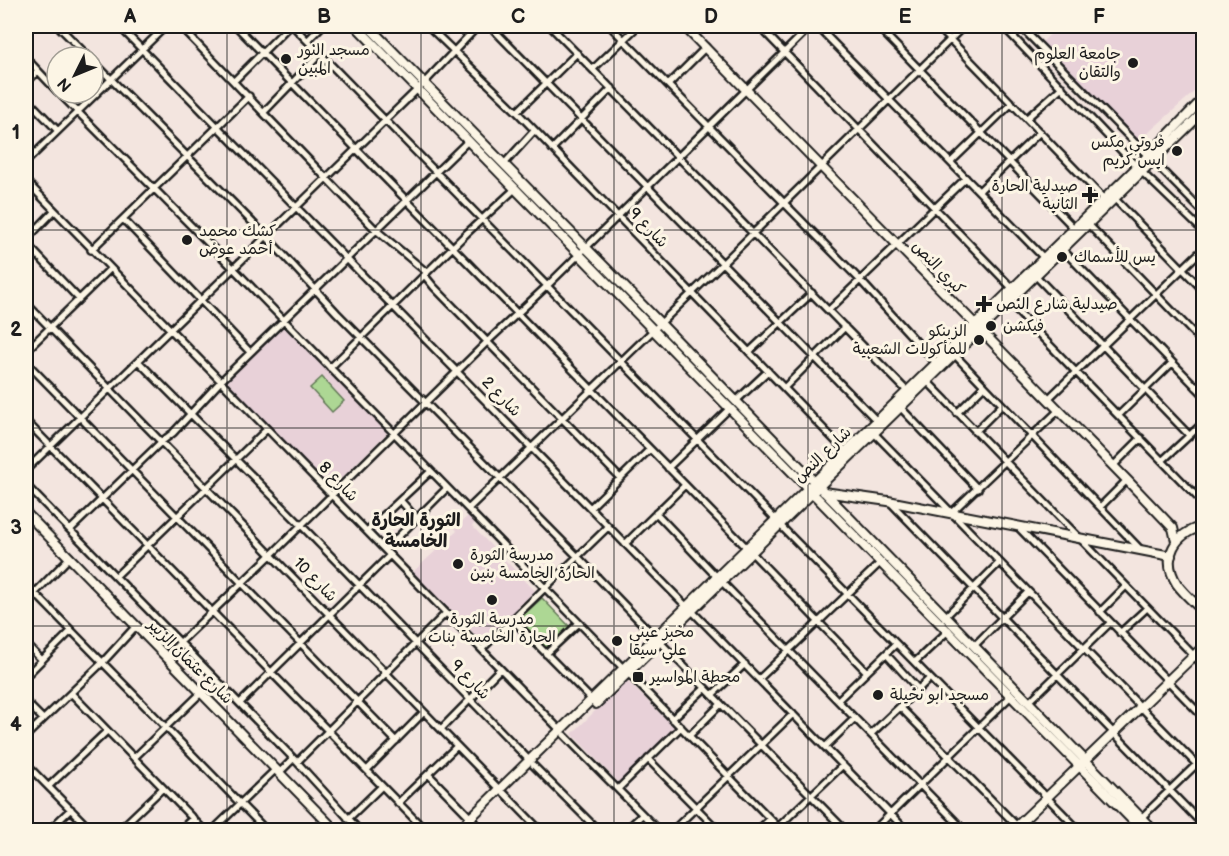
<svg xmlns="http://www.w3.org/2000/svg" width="1229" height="856" font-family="'Balsamiq Sans','Playpen Sans Arabic',sans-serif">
<rect width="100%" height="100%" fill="#f3e5df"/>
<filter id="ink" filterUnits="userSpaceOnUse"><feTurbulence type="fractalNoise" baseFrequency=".0167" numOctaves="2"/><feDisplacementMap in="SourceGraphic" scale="12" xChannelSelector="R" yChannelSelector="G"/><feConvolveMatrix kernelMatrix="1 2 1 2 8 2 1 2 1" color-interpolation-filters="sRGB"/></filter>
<g filter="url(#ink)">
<!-- built -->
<path fill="#e8d1d8" d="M1059,26h144v58l-64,57 -97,-99z
M281,324l106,109 -58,57 -106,-109z
M468,516l7,7 -3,3 64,66 -53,51 -70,-71 44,-41 -2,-3z
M626,680l50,49 -57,54 -47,-49z"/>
<!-- green -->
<path fill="#add794" stroke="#647a58" stroke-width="1.5" d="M322,377l22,24 -12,11 -22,-24z
M542,598l28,29 -23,22 -29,-29z"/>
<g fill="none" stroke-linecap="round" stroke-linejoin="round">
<defs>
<path id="street" d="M58,26l31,31
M119,26l568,581
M180,26l196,204 49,41v5l9,11 186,191
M236,26l511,522
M293,26l483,494
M428,26l89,86 329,340
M490,26l389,397
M550,26l357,365
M610,26l250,254 76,83
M759,26l253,262
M817,26l227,232
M877,26l197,202
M937,26l167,173
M1003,26l134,141
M1020,26l184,187
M308,40l14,-14
M26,58l31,33
M93,61l173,175 71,77 240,243 78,81
M593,69l45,-43
M234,81l55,-55
M26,83l12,-12
M668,85l38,-38
M59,93l174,175 548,562
M26,98l32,33
M264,112l57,-59
M517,112l60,-59
M1027,118l35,-31
M552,149l60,-61
M26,162l140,-136
M951,162l61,-59
M504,164l30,-33
M1142,172l62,60
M26,181l535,550
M979,191l61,-59
M1114,198l90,93
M123,219l127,133
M1088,224l116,120
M26,240l28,-29
M26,243l53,56
M1062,249l142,146
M91,250l158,-154
M1035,275l154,160
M1008,302l196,202
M26,303l474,487
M829,310l137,-132
M26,351l84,-82
M749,352l63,-59
M954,354l186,195
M138,361l163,164 229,236
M26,362l370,379
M330,368l137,-135 49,-45
M927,381l277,285
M1196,387l8,-7
M784,388l61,-61
M1048,399l156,-151
M736,401l32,-30
M900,407l78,82
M957,413l27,-27
M1119,415l53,-52
M26,421l399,409
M975,432l27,-27
M874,433l330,339
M1163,460l41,-38
M1113,466l28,-28
M668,468l62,-60
M26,470l398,-387 54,-57
M26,485l271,277 62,68
M400,500l16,18
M890,502l314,324
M1100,507l27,-27
M590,508l60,-59
M468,509l256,-247 240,-236
M656,513l61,64
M951,513l108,-103
M779,524l300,306
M1018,527l186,191
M70,530l91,-88 12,-9 47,-51 249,-242
M367,531l63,-59
M625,544l60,-59
M385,550l62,-62
M751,552l116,120
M116,576l151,-147
M721,581l243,249
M26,584l240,246
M26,602l44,-45
M691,610l215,220
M1100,612l26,-26
M946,616l53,-53
M512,619l80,81
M1120,633l27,-25
M659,641l186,189
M26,644l16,16
M975,645l53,-53
M482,649l126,-122
M546,654l33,-31
M886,654l32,35
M166,656l105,-101 216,-213 61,-57 263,-259
M915,662l34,-32
M26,676l45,-45
M759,679l122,-117
M71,693l133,137
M712,695l33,-31
M838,700l58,-56
M26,702l17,17
M1029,702l81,-79
M240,703l150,-148
M900,707l121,123
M672,719l33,-31
M441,729l59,-60
M871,734l59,-56
M564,735l94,95
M26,736l76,-73 34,-37
M689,736l32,-32
M825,747l30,-29
M134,758l68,-66
M648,759l70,71
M297,762l149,-149
M26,764l65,66
M533,765l65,65
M367,770l57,-58
M279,773l14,-14
M428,774l43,44
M49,786l58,-55
M618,789l63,-62
M504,793l36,37
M398,803l59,-57
M1141,818l63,-61
M348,819l34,-33
M474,822l8,8
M26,827l3,3
M778,827l65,-62
M49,830l22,-21
M119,830l44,-42
M180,830l13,-12
M213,830l63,-61
M320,830l7,-8
M626,830l16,-15
M673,830l120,-116
M758,830l12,-11
M874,830l137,-134"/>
<path id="secondary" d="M356,26l786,804
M368,26l292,297 493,507
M684,26l443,454 46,48 3,13
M824,492l64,9 283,55
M26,513l309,317
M1204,526c-29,7 -44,31 -27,58 7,10 18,19 27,28
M596,704l608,-593
M458,830l679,-663 67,-69
M1013,830l191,-184"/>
</defs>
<!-- street casing -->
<use href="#street" stroke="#1c1c1c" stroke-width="10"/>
<!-- secondary casing -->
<use href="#secondary" stroke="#1c1c1c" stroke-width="12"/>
<!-- street -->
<use href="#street" stroke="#fcf5e5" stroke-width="5"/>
<!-- secondary -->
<use href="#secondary" stroke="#fcf5e5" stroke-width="8"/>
</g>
</g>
<!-- grid -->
<path fill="none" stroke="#1c1c1c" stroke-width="1.5" stroke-opacity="0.55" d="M227,26v804M421,26v804M614,26v804M808,26v804M1002,26v804M26,230h1178M26,428h1178M26,626h1178"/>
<!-- markers -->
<g fill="#1c1c1c" stroke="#fcf5e5" stroke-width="2">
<circle cx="286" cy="59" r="6"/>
<circle cx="1133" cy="63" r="6"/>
<circle cx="1177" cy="151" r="6"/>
<path d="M1087 186h6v6h6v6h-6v6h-6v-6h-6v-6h6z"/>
<circle cx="187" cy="240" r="6"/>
<circle cx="1062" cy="257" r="6"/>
<path d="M981 295h6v6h6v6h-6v6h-6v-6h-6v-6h6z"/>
<circle cx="991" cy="326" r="6"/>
<circle cx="979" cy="340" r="6"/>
<circle cx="458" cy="564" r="6"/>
<circle cx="492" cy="600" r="6"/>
<circle cx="617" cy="641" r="6"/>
<rect x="632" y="671" width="12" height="12" rx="3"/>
<circle cx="878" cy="695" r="6"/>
</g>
<g text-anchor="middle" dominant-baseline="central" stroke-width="6" stroke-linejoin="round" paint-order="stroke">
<!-- poi labels -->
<g font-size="16" fill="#1c1c1c" stroke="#fcf5e5" text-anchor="start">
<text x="298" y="50">مسجد النور<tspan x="298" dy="18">المبين</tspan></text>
<text x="1121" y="54" text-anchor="end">جامعة العلوم<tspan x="1121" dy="18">والتقان</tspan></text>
<text x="1165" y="142" text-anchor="end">فروتي مكس<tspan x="1165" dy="18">ايس كريم</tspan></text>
<text x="1078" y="186" text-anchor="end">صيدلية الحارة<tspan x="1078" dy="18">الثانية</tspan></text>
<text x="199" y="231">كشك محمد<tspan x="199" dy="18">أحمد عوض</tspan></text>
<text x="1074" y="257">يس للأسماك</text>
<text x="996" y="304">صيدلية شارع النص</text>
<text x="1003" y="326">فيكشن</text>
<text x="967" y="331" text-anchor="end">الزينكو<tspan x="967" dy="18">للمأكولات الشعبية</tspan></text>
<text x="470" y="555">مدرسة الثورة<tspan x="470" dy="18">الحارة الخامسة بنين</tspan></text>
<text x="492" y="619" text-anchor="middle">مدرسة الثورة<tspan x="492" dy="18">الحارة الخامسة بنات</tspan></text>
<text x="629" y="632">مخبز عيني<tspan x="629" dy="18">علي سيقا</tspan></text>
<text x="650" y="677">محطة المواسير</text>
<text x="890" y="695">مسجد ابو نخيلة</text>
</g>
<!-- street labels -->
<g font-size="16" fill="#1c1c1c" stroke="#fcf5e5">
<text transform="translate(648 228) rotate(46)">شارع 9</text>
<text transform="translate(938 268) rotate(46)">كبري النص</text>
<text transform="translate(501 397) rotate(46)">شارع 2</text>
<text transform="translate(823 455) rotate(-44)">شارع النص</text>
<text transform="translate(338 482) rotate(46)">شارع 8</text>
<text transform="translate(315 580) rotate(46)">شارع 10</text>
<text transform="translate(190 662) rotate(45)">شارع عثمان الزبير</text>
<text transform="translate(470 680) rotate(46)">شارع 9</text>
</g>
<!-- neighbourhood labels -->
<g font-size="18" font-weight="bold" fill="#1c1c1c" stroke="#fcf5e5">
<text x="416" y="520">الثورة الحارة<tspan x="416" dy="21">الخامسة</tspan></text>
</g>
</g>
<!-- margin -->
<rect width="1229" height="856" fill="none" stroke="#fcf5e5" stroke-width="66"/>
<!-- north arrow -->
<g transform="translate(75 75) rotate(227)"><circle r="28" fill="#fcf5e5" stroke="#a29e95" stroke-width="1.5"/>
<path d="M0-4.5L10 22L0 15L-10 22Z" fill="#1c1c1c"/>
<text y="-9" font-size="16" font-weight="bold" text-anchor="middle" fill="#1c1c1c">N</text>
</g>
<rect x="33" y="33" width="1163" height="790" fill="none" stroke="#1c1c1c" stroke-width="2"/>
<g font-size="20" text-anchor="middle" font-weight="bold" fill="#1c1c1c">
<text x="130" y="23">A</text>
<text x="324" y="23">B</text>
<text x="518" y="23">C</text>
<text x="711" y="23">D</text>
<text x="905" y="23">E</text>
<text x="1099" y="23">F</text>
<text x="16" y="139">1</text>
<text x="16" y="336">2</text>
<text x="16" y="534">3</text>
<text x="16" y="731">4</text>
</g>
</svg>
